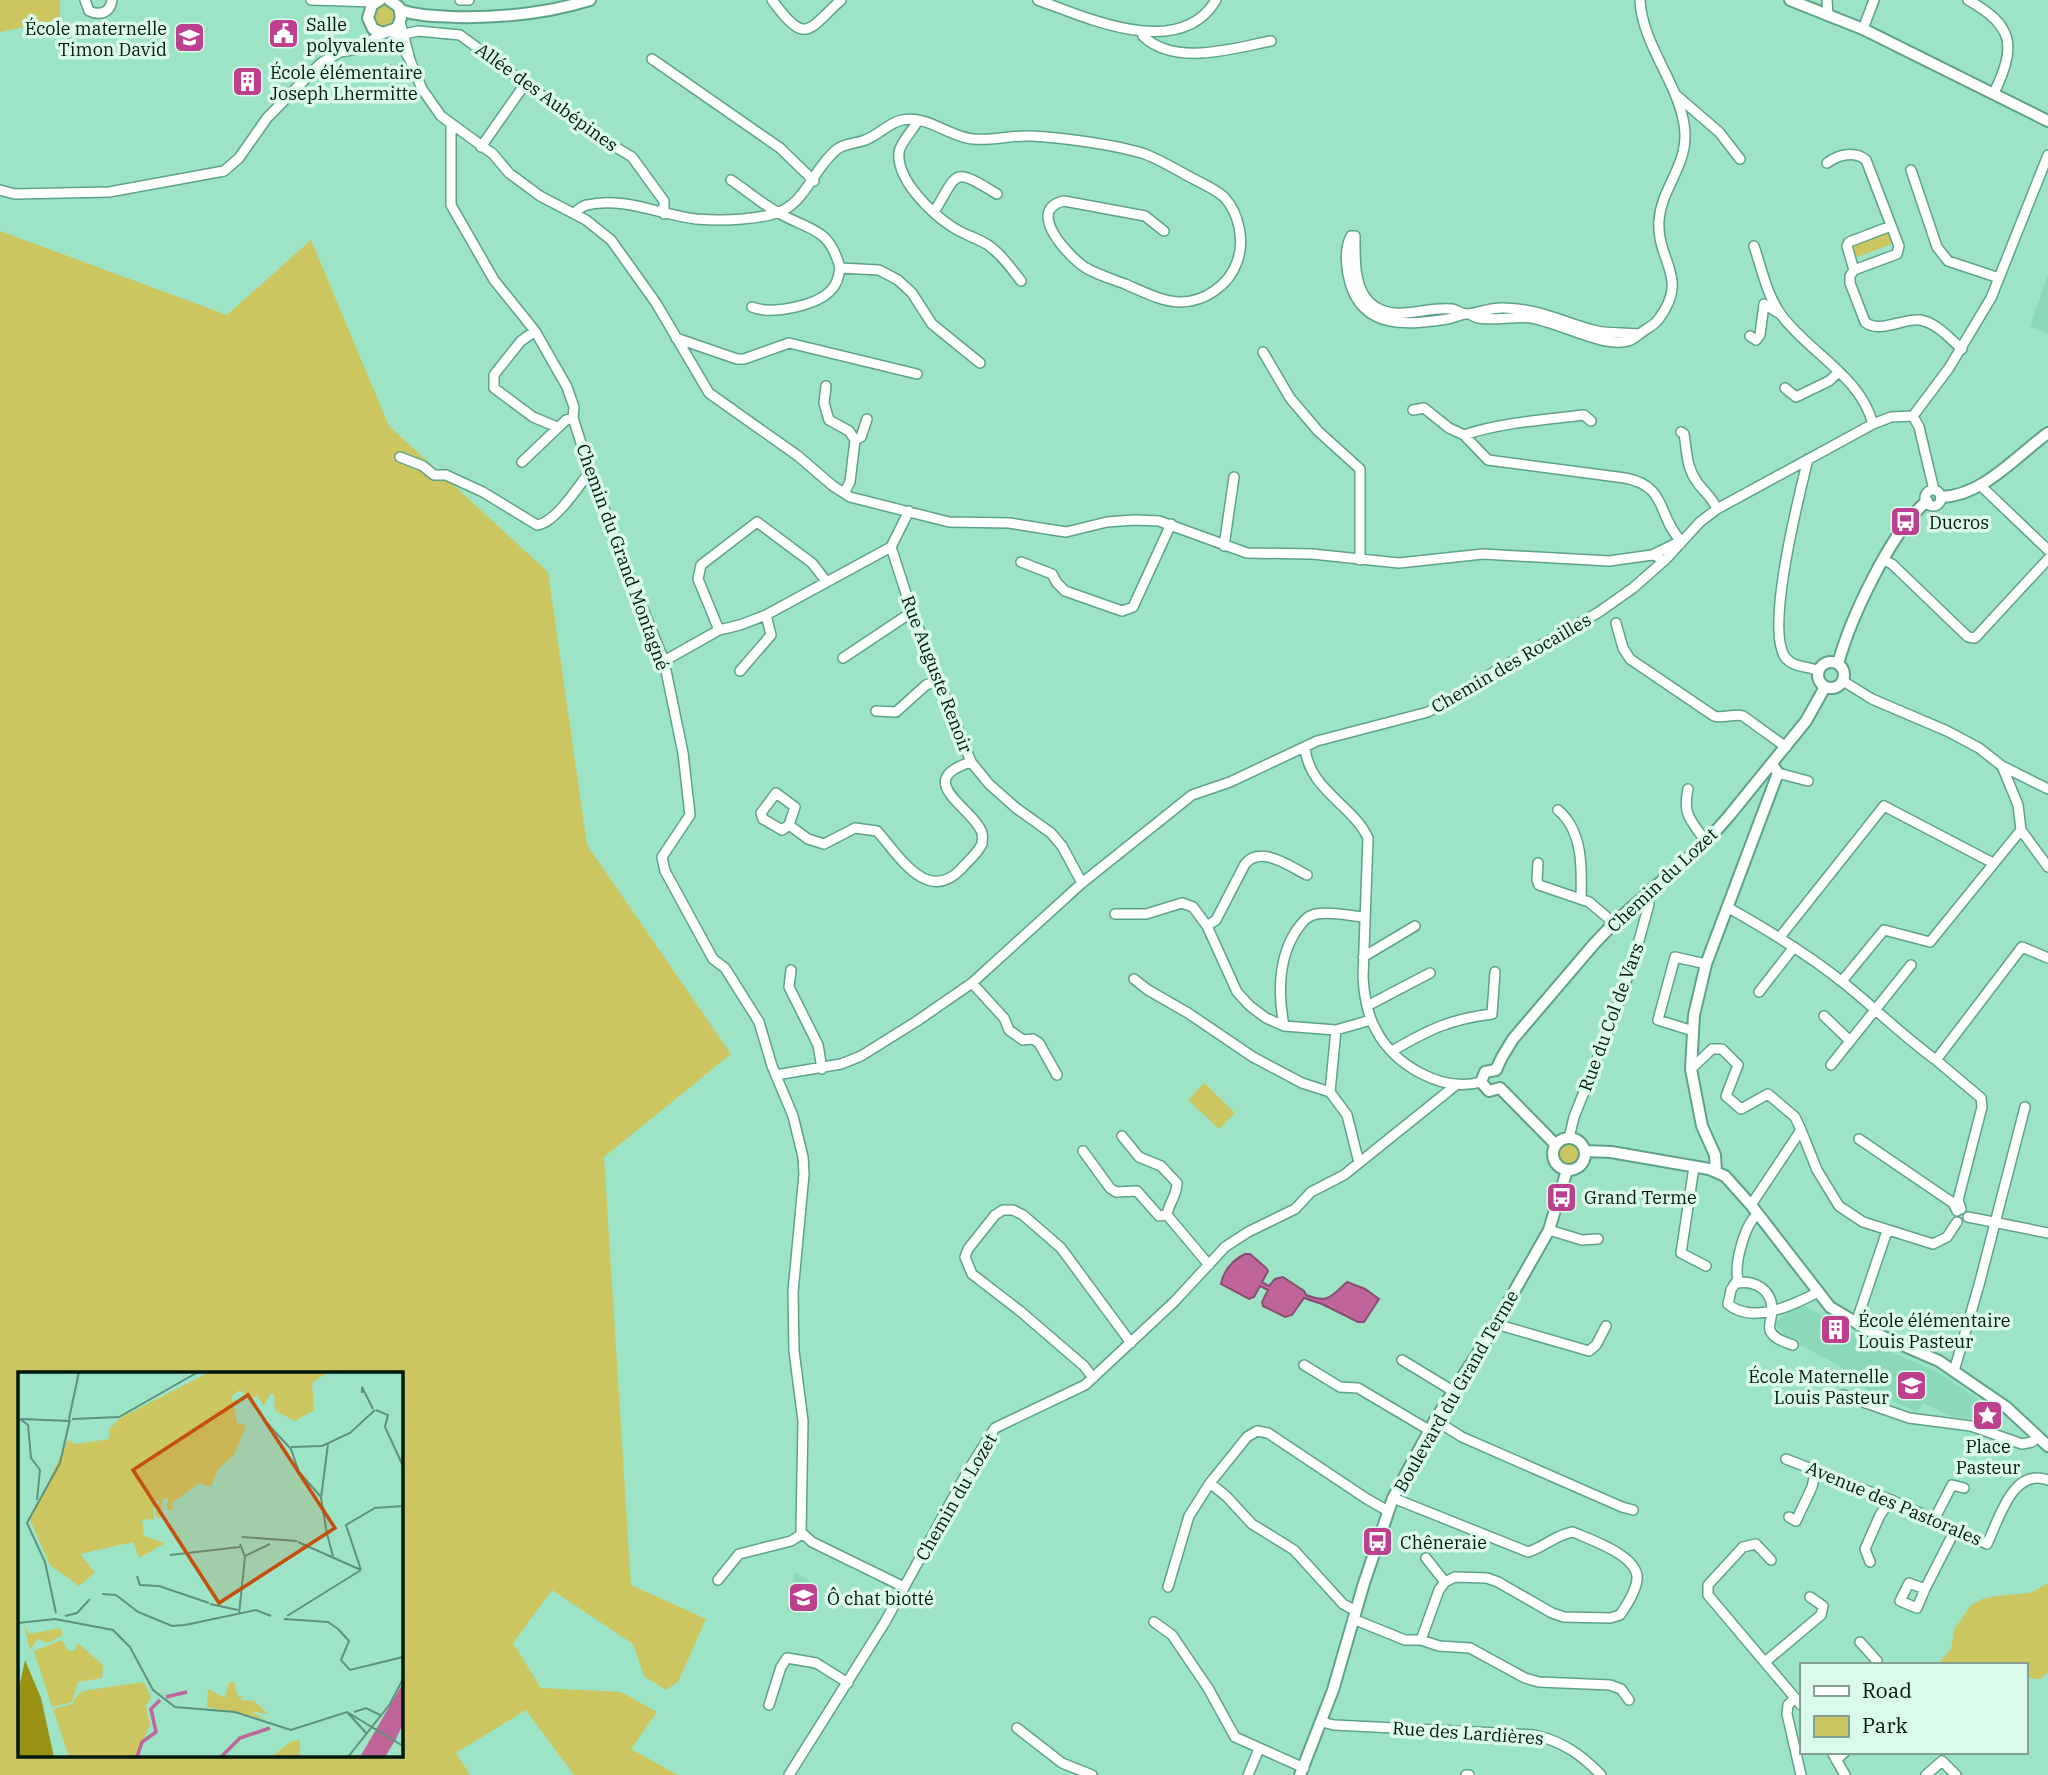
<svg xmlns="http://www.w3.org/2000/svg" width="2048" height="1775" font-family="'IBM Plex Serif',serif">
<rect width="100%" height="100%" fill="#9de3c5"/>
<!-- built -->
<path fill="#8bd9b8" d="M2048,274v60l-18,-7z
M1805,1306l59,34 75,33 39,26 -6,19 -19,-1 -30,-14 -5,9 -53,-23 2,-6 -14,-6 -17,-13 -51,-27 -10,-14 16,-14z
M795,1572l25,16 -4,22 -14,-3 -2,7 -13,-3z"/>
<!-- green -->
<path fill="#ccc660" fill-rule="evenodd" d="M0,0h60v20l-60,12z
M374 16a11 11 0 1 1 22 0a11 11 0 1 1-22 0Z
M0,231l227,84 84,-75 78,186 159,146 39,273 144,209 -127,103 27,428 75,34 -28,63 -12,8 -22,-14 -11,-32 -81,-54 -39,53 28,45 80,4 36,20 -26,37 47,26h-104l-48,-65 -70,43 14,22h-470zM19,1374h382v382h-382z
M1890,231l4,12 -37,14 -5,-12z
M1204,1083l31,30 -16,16 -31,-29z
M1559 1155a11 11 0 1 1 22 0a11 11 0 1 1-22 0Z
M2048,1583v89l-8,7 -15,-1v-13h-88l14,-16 3,-19 17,-25 11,-6 14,-3 34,-3z"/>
<!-- water -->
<path fill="#c0659a" stroke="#864e70" stroke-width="2" d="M1245,1254h5l16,14 2,3 -6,11 7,4 6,-7 8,-2 21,14 2,4c23,9 25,1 41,-13l18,7 14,10 -15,23h-6l-36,-18 -18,-6 -12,17 -7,2 -22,-11 -1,-4 6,-12 -8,-4 -6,11 -5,2 -28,-15c2,-13 12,-24 24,-30z"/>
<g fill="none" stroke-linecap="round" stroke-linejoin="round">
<defs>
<path id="minor" d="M85,0l4,11c11,5 21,2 23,-11
M311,0l64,2
M460,0h9
M772,0c34,46 35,31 69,0
M1038,0c49,18 142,61 178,0
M1827,0l1,16
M1968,0c47,26 48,47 26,93
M1863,29l11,-29
M1142,31l1,5c32,31 91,12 128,5
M395,35l15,25 -10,-38
M396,36l22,-5 42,4 131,97 41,25 32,44v13
M652,59l128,89 34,33
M410,60l12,29 19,27 52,38 16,19 31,23 46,24 25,20 45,63 53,90 89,63 35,30 17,11 99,25 60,1 57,9 41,-10 27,-2 25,1 88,32 65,1 87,9 84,-9 126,7 43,-6 5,1 6,6
M1676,95l43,37 21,27
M918,120c-5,11 -17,21 -19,32 -3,28 34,63 55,76 11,7 23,10 34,17 13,9 23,23 33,36
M451,125v80l43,75 41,51 32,56 7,20 -1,11 17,53 40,106 34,84 19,92 7,62 -28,42 3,14 48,88 12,9 34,54 13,44 21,50 10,41 1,17 -11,118 1,59 9,70 -2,111 11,10 92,45
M481,147l44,-63
M1827,163c12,-9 28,-12 39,-3l33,86 -2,8 -43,16 -4,6v7l15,39c14,12 38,-4 55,-2 17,3 29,18 42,29
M1911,170l26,77 11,14 51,17
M731,180c15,10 30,23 46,32 32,19 52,14 63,56l39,2 19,10 14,13 20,31 48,39
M0,190l15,4 94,-2 115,-21 15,-13 28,-40 54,-55 19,-11 17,-3 26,-16
M934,212c25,-40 17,-46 63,-18
M574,213c4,-3 8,-7 13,-8 35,-9 75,10 109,14 25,2 50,1 74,-4 36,-8 40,-43 66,-65 8,-7 20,-6 29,-10 14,-5 23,-17 37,-20 26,-5 47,17 71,19 19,2 38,-4 58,-3 29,1 86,9 114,18 15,6 29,14 43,22 11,6 26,12 36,21 15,16 21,44 13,65 -8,23 -32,40 -57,40 -18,0 -38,-11 -55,-18 -13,-5 -27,-9 -39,-16 -16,-10 -62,-58 -22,-67l81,15 19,15
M1355,236h-4c-7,13 -5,33 -1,47 14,47 58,42 98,36 6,-1 14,-6 20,-5 4,1 6,3 10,4 17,3 36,-2 53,0 27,4 72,30 97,23 6,-1 12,-8 17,-11 5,-3 10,-6 13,-10 33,-43 -2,-58 1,-100 3,-35 32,-57 25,-96 -7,-43 -42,-80 -44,-124
M1355,236c0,22 -2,56 19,70 24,16 51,0 78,3 5,1 10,5 15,5 12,-1 24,-7 37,-6 39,1 59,15 93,23 14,3 28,1 42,3
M1754,246c8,24 13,50 28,70 29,38 78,60 91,108
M1854,270l-7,-24 2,-4 42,-16
M752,307c19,8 66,-1 80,-18 5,-5 7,-14 8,-21
M535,331l-14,10 -24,30 -3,4v13l39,29 24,10
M1750,336l6,4 4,-5 4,-31 16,10
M676,338l61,21h7l45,-16 128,31
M1263,352l27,46 28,33 42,38v91
M826,386l-2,17 5,17 20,11 6,9 -5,42 -6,11
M1785,388l11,9 33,-16 10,-9
M1413,410l11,-2 25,20 15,7 24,25 137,18c43,8 32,38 56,63l-29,14
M1913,416l36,-48 42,-70 57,-143
M1913,416l6,11 15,63
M1681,432l3,2c3,17 2,33 13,48 7,10 15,15 20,27
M1464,435c39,-13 80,-15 120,-20l7,6
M855,440l6,-3 6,-18
M400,457l23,9 11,9h12l37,17 54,33c18,-2 42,-39 53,-54
M1808,459c-9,37 -43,169 -23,198 8,11 23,9 34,14
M522,462l44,-42 7,-2
M1980,485l68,65
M1925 498a8 8 0 1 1 16 0a8 8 0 1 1-16 0Z
M1224,546l10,-69
M891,547l21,65 59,150 18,22 27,24 35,25 11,13 20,37
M1883,560l9,4 76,73 7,1 73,-79
M1021,562l31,12 5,9 8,8 57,20 11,-4 38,-83
M1616,623l7,25 7,11 84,57c10,3 19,-3 29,0l43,31
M719,630l-21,-51 3,-14 56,-43 55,41 14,18
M843,658l69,-46
M664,661l55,-31 21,-5 26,-10 125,-68 18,-36
M740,671l31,-36 -5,-20
M1843,681l29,18 75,32 32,17 23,18 46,23
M876,711l20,1 30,-27 13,-5
M1305,747c3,42 48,58 63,91l-5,139c1,18 4,37 13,53 18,35 66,63 105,52
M2002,766l16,39 3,25 27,37
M1778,773l30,8
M1688,789c-6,27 4,32 18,53
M1558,810c25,21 24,58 23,89
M789,825l-7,5 -19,-11 -2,-6 15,-20 19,14 -6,18 19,14 16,5 31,-16 22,3c21,23 50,74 84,38 7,-8 16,-15 21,-25 0,-4 1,-7 0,-11 -8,-25 -71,-52 -11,-71
M1538,863l-1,17 2,5 50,17 25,21
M1727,907c41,23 81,47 118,77 31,25 59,53 91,76
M1115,914h31l36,-11 11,4 14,19 30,66 13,14 16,12 18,8 52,4 35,-10
M1207,926l9,-6 29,-56c16,-19 44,2 62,11
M1780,937l104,-131 109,57
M1363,957l52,-31
M791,970l-2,17 29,58 4,24
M1134,979l14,11 40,23 65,44 49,26 28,9 17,23 12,48
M1842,981l42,-51 46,12 91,-112
M972,983l32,35 5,12 14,10 10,-1 6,4 18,32
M1759,992l35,-45
M1367,1006l63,-33
M1824,1016l26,25
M1284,1026c-6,-32 -6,-67 12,-95 6,-8 10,-15 20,-17 15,-3 34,2 49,3
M1693,1031l-35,-11 17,-63 31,7
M1392,1051c36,-21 58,-32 100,-37l3,-42
M1831,1065l80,-100
M1691,1069l21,-20h10l16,16 -12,31 15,13 27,-15 27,23 6,13 -50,75
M776,1075l65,-11 20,-8 56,-35 55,-38 110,-100 110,-88 38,-13 87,-41 111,-29 54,-33 117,-67 34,-24 33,-29 34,-37 17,-13 156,-85 18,-7 22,-1
M1330,1092l6,-62
M1801,1130l16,40 22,36 24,16 70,22 14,-7 10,-15
M1122,1136l17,21 22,9 16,17c0,13 -8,19 -10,32l42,50
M1569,1138l5,-21 38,-95 23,-67 14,-51 -4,-9
M1859,1139l94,64 4,8
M1083,1151l27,37 6,4 21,-1 22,25 8,-1
M1694,1167l-13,86 25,13
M1961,1209l-3,-9 24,-93 -1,-9 -45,-38 86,-113 26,11
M1758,1214c-13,9 -24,50 -20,65l-7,11 -3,14c24,21 66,1 90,-12
M1968,1217l80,16
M1549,1230l33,10 16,-1
M1737,1283c17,-3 34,6 35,25 1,8 -4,15 -2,22 3,9 15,12 23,15
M1856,1323l31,-92
M1496,1324l93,27 7,-6 10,-19
M1402,1360l51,31
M1304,1365l36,22 18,1 71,42
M1954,1371l25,-86 46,-178
M1093,1378l-9,-12 -64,-55 -48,-37 -7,-17 3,-8 27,-34 8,-5h10l10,5 38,33 70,95
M1843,1395l66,23 62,8 51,18 10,-2 6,-5
M1435,1420l27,17 160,70 11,3
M1786,1459l105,41 96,44c12,-24 25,-77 61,-64
M1210,1483l16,13 26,28 42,26 49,54 13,7
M1789,1517l7,4 16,-34 4,-17
M1934,1520l18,-35 12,3
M1426,1558l19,24
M1771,1560l-15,-16 -13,3 -35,38v10l93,110
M1870,1562l-5,-13 15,-34 11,-15
M718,1580l21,-26 52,-13 11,-7
M1168,1587l21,-71 21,-33 37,-46 10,-6 11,2 99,66 21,12
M1925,1589l-8,19 -17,-7 9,-18 16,6 30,-59
M1353,1619l52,21h16l18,-50 6,-8 10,-5 32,1 11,4 54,31 12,4 46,1 10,-3c7,-10 15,-22 17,-35 3,-24 -46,-40 -64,-48 -16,2 -29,15 -45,20l-135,-54
M1154,1622l18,13 36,53 27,49 69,31
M1421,1640l18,6 31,2 55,30 14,4 71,3 11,4 8,11
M1860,1642l17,19 -1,4
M1765,1662l56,-47 2,-9 -13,-9
M1795,1698l-7,7 -1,9 14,61
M769,1705l12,-38 6,-9 29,5 32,20
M1322,1722l12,3 200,10c28,6 48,20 67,40
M1017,1728l45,35 30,12
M1832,1752l13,23
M1836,1760l9,-8
M789,1775l96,-153 84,-153 26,-41 90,-43 89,-83 51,-55 23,-15 47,-23 16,-17 33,-17 112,-90
M1248,1775l11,-26
M1466,1775h3
M1926,1775l16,-14 14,14"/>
<path id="tertiary" d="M380,0l-8,5 -4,13 5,11 10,4 14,-5 4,-10 -2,-11 -10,-7
M1790,0l73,29 185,92
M400,10c18,6 36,6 55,7 47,1 90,-3 135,-17
M1941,497c42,-1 75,-41 107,-64
M1818 675a13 13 0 1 1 26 0a13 13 0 1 1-26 0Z
M1838,664c12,-45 53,-133 89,-163
M1496,1070l6,-13 11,-18 81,-95 20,-21 92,-81 23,-26 77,-95 19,-34
M1496,1070l-11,2 -4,10 8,9 11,-3
M1500,1088l56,57
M1553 1154a16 16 0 1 1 32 0a16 16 0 1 1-32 0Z
M1585,1151l26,1 98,17 16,7 26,29 79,102 40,24 69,30 67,46 42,39
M1716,1171l-1,-16 -13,-29 -11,-57 3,-54 12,-51 72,-191 -6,-9
M1300,1775l33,-85 31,-107 29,-85 42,-78 55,-86 59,-104 18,-60"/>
</defs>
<!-- minor casing -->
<use href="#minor" stroke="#5fa387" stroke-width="12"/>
<!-- tertiary casing -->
<use href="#tertiary" stroke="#5fa387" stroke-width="14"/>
<!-- minor -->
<use href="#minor" stroke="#fff" stroke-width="9"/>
<!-- tertiary -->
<use href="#tertiary" stroke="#fff" stroke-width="10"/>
</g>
<!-- icons -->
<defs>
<symbol id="civic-square" viewBox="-11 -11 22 22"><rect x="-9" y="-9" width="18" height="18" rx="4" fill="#bd408f" stroke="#dafbeb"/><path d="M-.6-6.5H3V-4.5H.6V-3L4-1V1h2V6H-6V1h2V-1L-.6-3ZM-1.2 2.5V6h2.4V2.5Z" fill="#fff"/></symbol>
<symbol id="school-square" viewBox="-11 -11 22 22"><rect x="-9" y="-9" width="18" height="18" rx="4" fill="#bd408f" stroke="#dafbeb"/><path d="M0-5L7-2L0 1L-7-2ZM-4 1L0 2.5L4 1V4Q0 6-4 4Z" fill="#fff"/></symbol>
<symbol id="building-square" viewBox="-11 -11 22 22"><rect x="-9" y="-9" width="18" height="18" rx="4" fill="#bd408f" stroke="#dafbeb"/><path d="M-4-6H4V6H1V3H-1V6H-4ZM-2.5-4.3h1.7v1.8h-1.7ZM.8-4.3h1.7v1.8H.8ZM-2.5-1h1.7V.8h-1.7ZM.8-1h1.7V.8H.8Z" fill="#fff"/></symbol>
<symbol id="bus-square" viewBox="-11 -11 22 22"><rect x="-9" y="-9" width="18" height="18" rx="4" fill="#bd408f" stroke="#dafbeb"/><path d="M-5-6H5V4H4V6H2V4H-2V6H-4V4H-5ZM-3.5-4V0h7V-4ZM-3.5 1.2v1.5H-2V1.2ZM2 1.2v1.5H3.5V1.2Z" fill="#fff"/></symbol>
<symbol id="sight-square" viewBox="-11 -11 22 22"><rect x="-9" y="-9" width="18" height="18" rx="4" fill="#bd408f" stroke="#dafbeb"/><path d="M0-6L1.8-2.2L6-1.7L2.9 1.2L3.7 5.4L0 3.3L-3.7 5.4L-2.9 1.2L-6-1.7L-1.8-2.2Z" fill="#fff"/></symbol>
</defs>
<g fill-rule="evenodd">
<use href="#civic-square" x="266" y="16" width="35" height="35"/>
<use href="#school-square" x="172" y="20" width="35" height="35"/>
<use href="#building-square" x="230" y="64" width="35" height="35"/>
<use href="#bus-square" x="1888" y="504" width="35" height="35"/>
<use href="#bus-square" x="1544" y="1180" width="35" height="35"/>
<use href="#building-square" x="1818" y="1312" width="35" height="35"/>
<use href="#school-square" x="1894" y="1368" width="35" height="35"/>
<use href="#sight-square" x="1970" y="1398" width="35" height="35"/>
<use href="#bus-square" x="1360" y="1524" width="35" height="35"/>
<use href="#school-square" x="786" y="1580" width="35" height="35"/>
</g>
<g text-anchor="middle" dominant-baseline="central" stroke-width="7" stroke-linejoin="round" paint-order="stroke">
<!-- poi labels -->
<g font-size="18" fill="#00180e" stroke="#dafbeb" text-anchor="start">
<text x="306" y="24">Salle<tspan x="306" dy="21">polyvalente</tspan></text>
<text x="167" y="28" text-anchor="end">École maternelle<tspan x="167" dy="21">Timon David</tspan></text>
<text x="270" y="72">École élémentaire<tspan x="270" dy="21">Joseph Lhermitte</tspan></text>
<text x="1929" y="522">Ducros</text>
<text x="1584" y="1197">Grand Terme</text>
<text x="1858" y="1320">École élémentaire<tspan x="1858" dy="21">Louis Pasteur</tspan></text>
<text x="1889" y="1376" text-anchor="end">École Maternelle<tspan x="1889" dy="21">Louis Pasteur</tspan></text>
<text x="1988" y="1446" text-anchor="middle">Place<tspan x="1988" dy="21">Pasteur</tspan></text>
<text x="1400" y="1542">Chêneraie</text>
<text x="827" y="1598">Ô chat biotté</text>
</g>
<!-- street labels -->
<g font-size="18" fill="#00180e" stroke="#dafbeb">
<text transform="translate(547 97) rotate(36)">Allée des Aubépines</text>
<text transform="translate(623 557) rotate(70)">Chemin du Grand Montagné</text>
<text transform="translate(1511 663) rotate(-30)">Chemin des Rocailles</text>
<text transform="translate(937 674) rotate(69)">Rue Auguste Renoir</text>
<text transform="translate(1662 880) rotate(-43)">Chemin du Lozet</text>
<text transform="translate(1611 1017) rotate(-70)">Rue du Col de Vars</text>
<text transform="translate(1456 1391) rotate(-60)">Boulevard du Grand Terme</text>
<text transform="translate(956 1497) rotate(-60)">Chemin du Lozet</text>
<text transform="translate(1894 1503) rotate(23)">Avenue des Pastorales</text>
<text transform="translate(1468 1733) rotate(4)">Rue des Lardières</text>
</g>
</g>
<!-- overview -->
<g transform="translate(18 1372)">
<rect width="385" height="385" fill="#9de3c5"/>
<path d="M192,0h118l-16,11 2,27 -19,11 -20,-10 -1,-17h-4l-6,12 -7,-11 -7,5 -10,-10 -8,6 5,27 9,2 -12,30 -16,14 -7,18 -12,-4 -27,20 1,6 -6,1 1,-12h-5l-3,22 -5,-5 4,-14 -5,-2v21l-12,-1 2,17 21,7 -26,15 -6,-16 -53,12 15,18 -16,14 -29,-21 -20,-45 38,-80 8,4 33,-5v-10l11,-11zM6,252l5,10 31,-6 3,7 -16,8 -9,-4 -8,11zM44,268l5,10 7,1 4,-8 25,22 -1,13 -24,4 -6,20 -20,5 -18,-56zM216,309l4,16 6,-1 -4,4 14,1 14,13 -18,-3 16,8 -59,-12 1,-18 17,9 4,-15zM126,310l7,16 -5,7 4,20 -15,32h-66l-16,-48 19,-5 7,-11 9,-3zM282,368v17l-27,-1 17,-14z" fill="#ccc660"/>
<path d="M7,288l16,38 13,59h-36v-64z" fill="#9a9215"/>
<path d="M385,311v41l-7,15 -11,18h-25z" fill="#c0659a"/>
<path fill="none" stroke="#c0659a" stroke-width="3.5" d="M148,325l21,-5M119,385l5,-15 14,-10 -5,-23 9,-9M203,385l19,-19 30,-10"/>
<path fill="none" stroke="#5e927c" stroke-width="2" d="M344,21v-6l11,22M358,38l12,5 -3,12 18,39M2,47l8,6 3,33 9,12 -3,30M3,47l48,2M51,47l10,-47M54,47l47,-2 79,-45M246,48l27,29 8,23 22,25M273,75l31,-1 28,-13 25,-23M309,162l-6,-36 7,-54M309,162l6,22M224,165l55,4M280,170l63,28M152,183l70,-8M227,184l25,-12M343,198l-15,-45 29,-17 28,-2M119,204l3,9 19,1 50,17M84,222l14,1 22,17 34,14 13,-1M192,232l28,6M38,241l-11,-51 -18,-39 33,-60 10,-44M221,242l6,-57 -5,-13M47,244l12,-3 13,-14M269,244l74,-46M266,247l44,3 10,7 11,12 -8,19 9,10 53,-13M0,251l37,-4 58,11 17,17 23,43 22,17 60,5 56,18 56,-18 56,34M167,253l71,-15 15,6M329,340l20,22M336,340l12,-4 14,7M330,385l42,-53 13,-25"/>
<path fill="#c54f0c" fill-opacity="0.15" stroke="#c54f0c" stroke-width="3.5" d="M230,23l87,133 -116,75 -86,-133z"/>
<rect width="385" height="385" fill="none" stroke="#00180e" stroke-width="3.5"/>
</g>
<!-- legend -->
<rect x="1800" y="1663" width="228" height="91" fill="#dafbeb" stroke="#83a093" stroke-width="2"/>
<rect x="1814" y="1686" width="35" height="10" fill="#ffffff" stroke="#83a093" stroke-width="2"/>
<text x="1862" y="1698" font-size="21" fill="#00180e">Road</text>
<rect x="1814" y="1716" width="35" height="21" fill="#ccc660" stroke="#83a093" stroke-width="2"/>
<text x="1862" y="1733" font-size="21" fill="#00180e">Park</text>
</svg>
